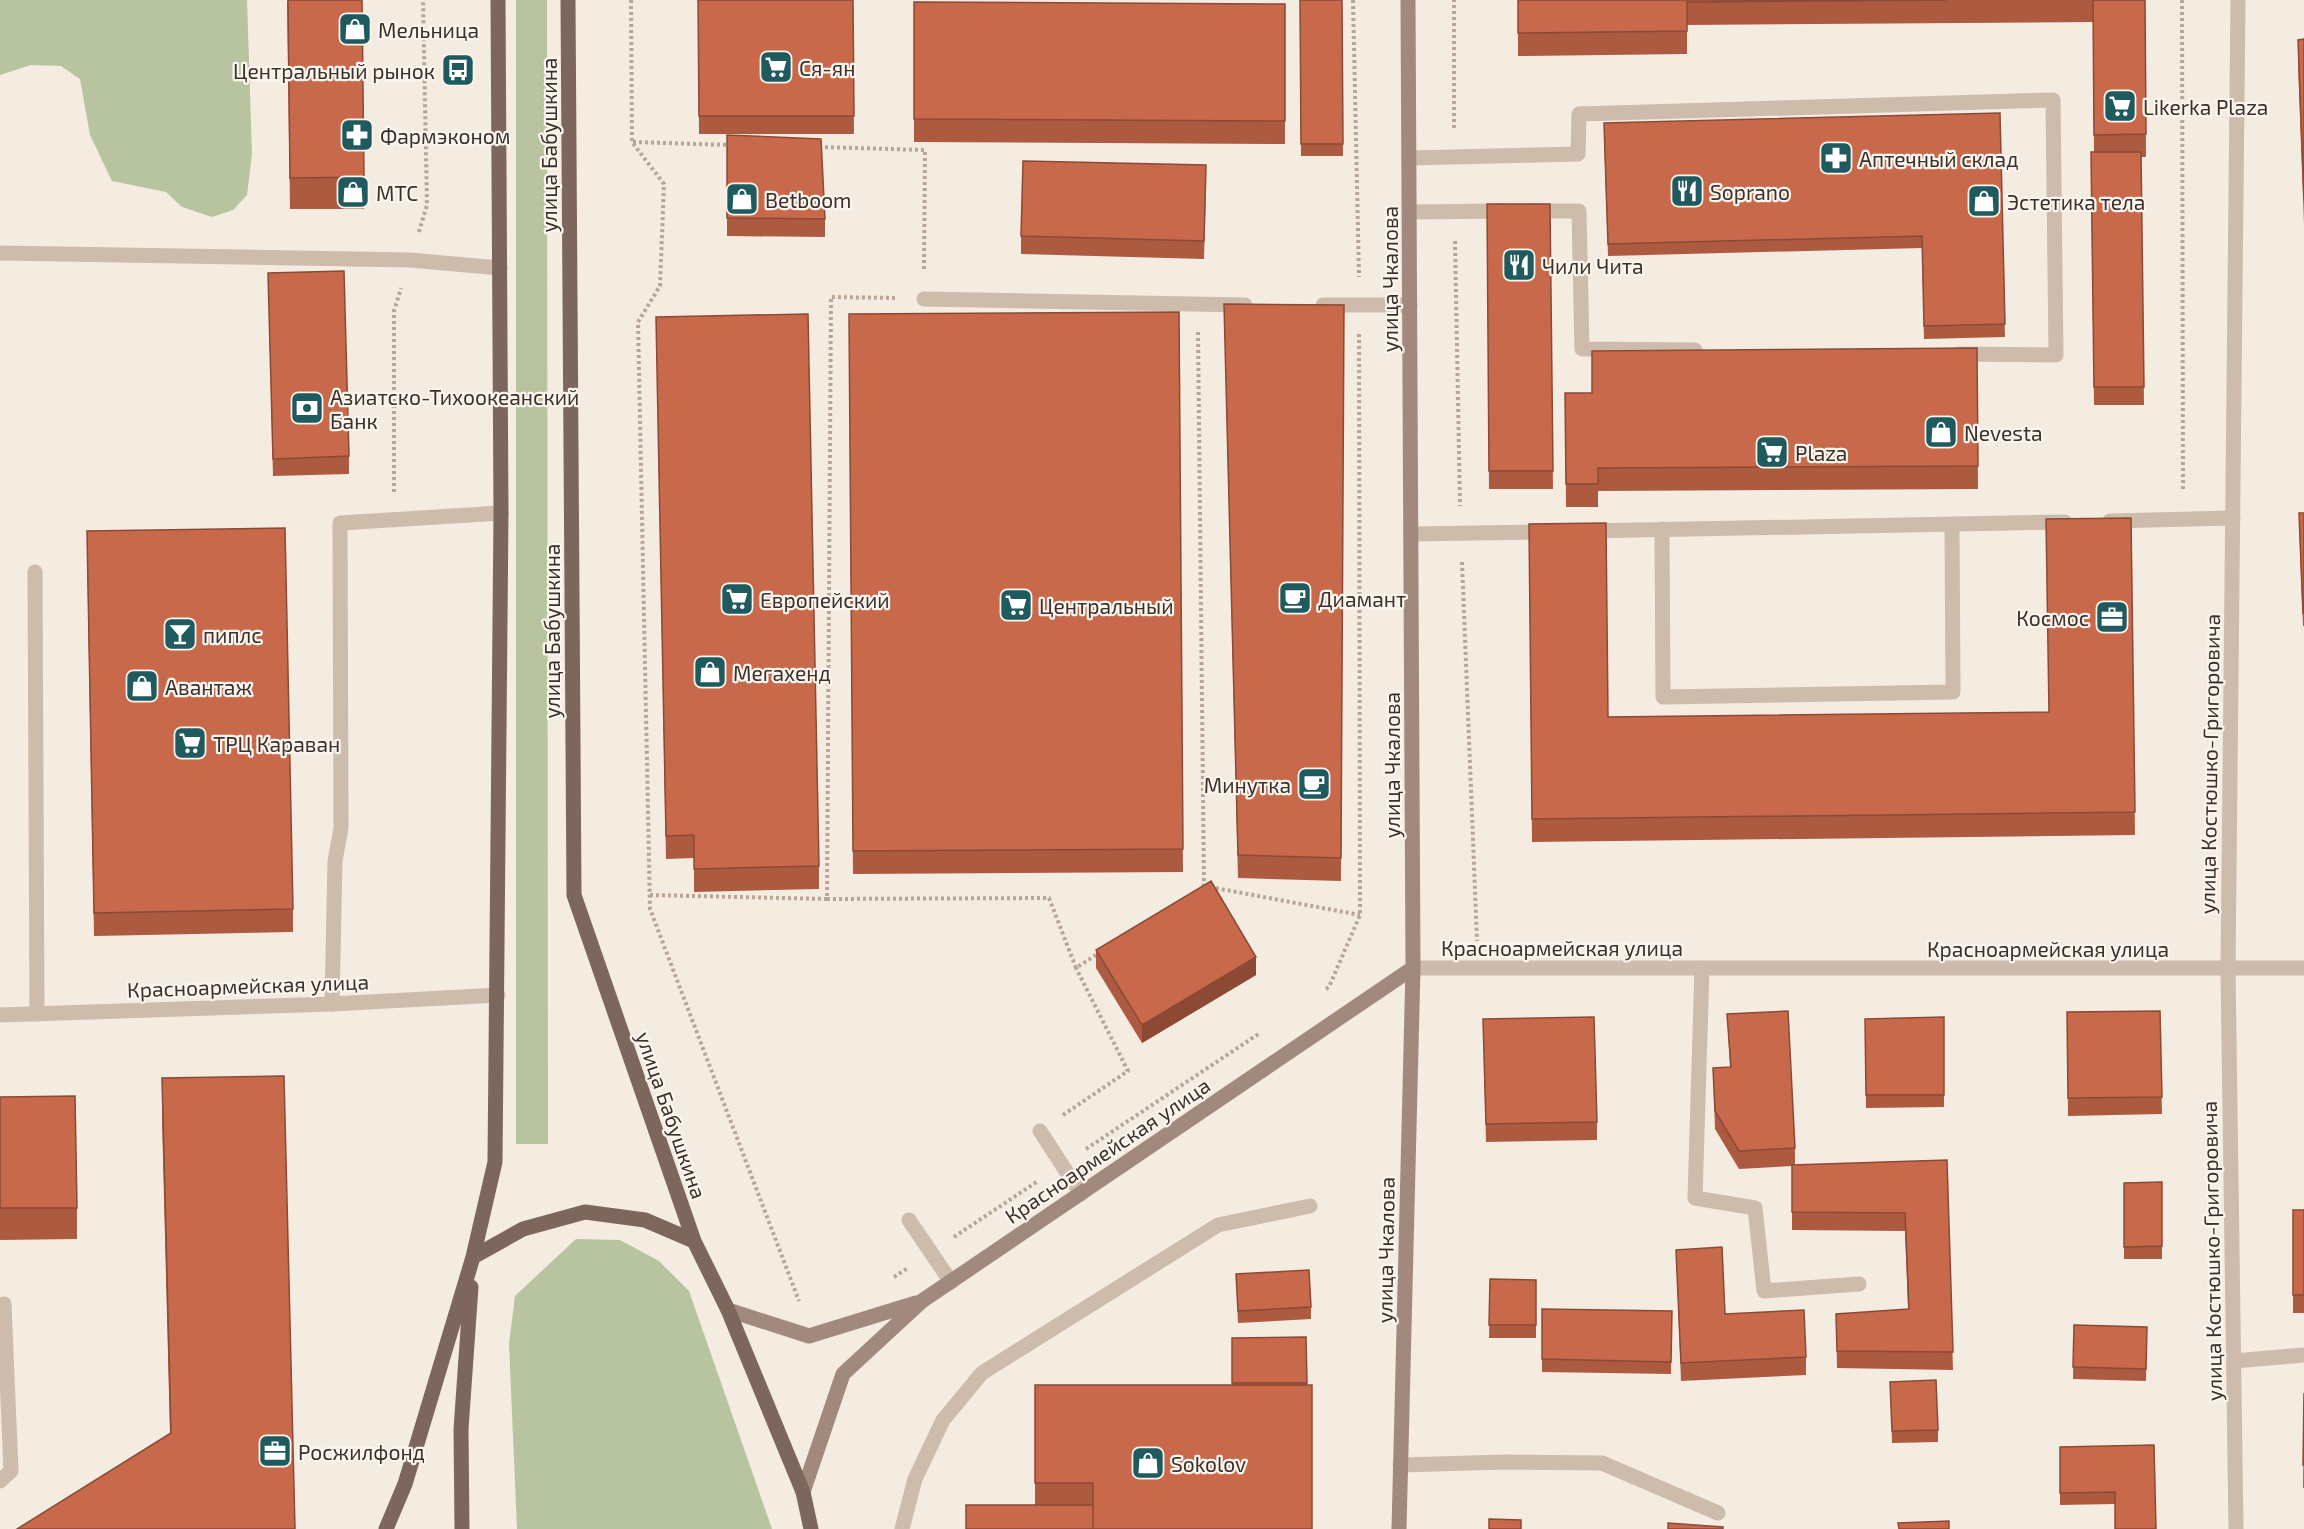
<svg xmlns="http://www.w3.org/2000/svg" width="2304" height="1529" font-family="'Exo 2',sans-serif">
<rect width="100%" height="100%" fill="#f4ebe1"/>
<!-- green -->
<path fill="#b8c4a0" d="M0,0h247l5,154 -5,41 -14,15 -21,7 -30,-10 -16,-15 -54,-11 -22,-46 -10,-56 -19,-13 -30,-1 -31,10z
M516,0h31l1,1144h-32z
M576,1239l44,1 39,21 30,30 83,238h-255l-8,-185 6,-48z"/>
<g fill="none" stroke-linecap="round" stroke-linejoin="round">
<!-- path -->
<path stroke="#b9a596" stroke-width="4" stroke-dasharray="3 3" stroke-linecap="butt" d="M631,0l1,142 32,42 -4,102 -22,36 12,587 149,392
M1353,0l6,277
M2182,0l1,491
M1454,128v-128
M633,142l97,3
M819,147l106,3 -1,121
M419,232l8,-27 -4,-205
M1455,241l5,265
M1198,332l6,553 -3,2
M394,492v-181l7,-23
M1462,562l15,379
M1210,887l150,28
M650,895l177,4 4,-602 65,1
M827,899l222,-1 27,70 23,-15
M1326,989l3,-2 31,-72 -1,-583
M1063,1115l65,-44 -52,-103
M1086,1149l174,-116
M954,1237l84,-56
M894,1277l14,-9"/>
<!-- lane -->
<path stroke="#cdbbac" stroke-width="15" d="M1409,158l169,-4 1,-40 474,-14 3,255 -97,-1
M1530,211h49l3,138 113,1
M1410,212l96,-1
M0,253l410,7 90,8
M924,299l321,6
M1323,305h87
M2110,521l123,-3
M1662,529l1,168 290,-5 -1,-168
M1585,531l480,-9
M1411,534l138,-2
M35,572l2,442
M1702,968l-7,230 60,10 9,83 95,-7
M332,1004l3,-143 6,-33 -1,-305 161,-10
M1040,1131l41,63
M909,1220l42,62
M0,1305l4,-1 7,167 -11,10
M2234,1361l70,-6
M1400,1465l105,-3 97,1 116,50
M902,1529l13,-50 28,-59 39,-47 236,-148 92,-19"/>
<!-- street -->
<path stroke="#cdbbac" stroke-width="15" d="M1413,968h891
M0,1015l332,-11 166,-9
M2236,1529l-8,-560 10,-969"/>
<!-- secondary -->
<path stroke="#a18a7d" stroke-width="15" d="M728,1310l81,26 107,-33
M803,1492l40,-118 79,-73 491,-333
M1399,1529l14,-561 -5,-968"/>
<!-- primary -->
<path stroke="#7d675c" stroke-width="15" d="M568,0l6,895 120,346 34,69 75,182 8,37
M473,1257l50,-28 62,-17 60,8 49,21
M386,1529l19,-45 68,-227 22,-95 6,-649 -3,-513
M462,1529l-1,-100 10,-142"/>
</g>
<!-- wall -->
<path fill="#ac5a40" d="M287,0l77,177v32h-74z
M698,0h155l1,134h-155z
M1300,0h42l1,156h-42z
M1518,0h627l1,157h-5l3,248h-50l-3,-235 3,-18 -1,-130 -406,3v29l-169,2z
M914,2l371,2v140l-371,-2z
M2304,39v185l-6,-161v-23z
M2000,113l5,224 -81,2 -2,-91 -314,8 -4,-121z
M727,135l98,84v18l-98,-1z
M1206,183l-2,76 -183,-5v-18z
M1487,204h63l3,285h-64z
M268,273l81,183v18l-76,2z
M1224,304l120,1 -3,576 -103,-3z
M1179,312l4,560 -330,2 -4,-560z
M656,317l163,549v23l-125,3v-34l-28,1z
M1977,348l1,141 -380,2v16h-32l-1,-114h27z
M2304,513v113h-1l-4,-101z
M2131,518l4,317 -603,7 -3,-318 79,193 440,-5z
M87,554l206,355v23l-199,4z
M1096,950l160,25 -114,68 -46,-75z
M2160,1011l2,103 -94,2 -1,-104z
M1727,1014l68,134v17l152,-5 6,210 -116,-2 -1,-54 72,-5 -3,-78 -113,-1v-64l-53,3 -24,-40 -2,-61h17z
M1944,1017v90l-78,1 -1,-89z
M1483,1019l114,103v18l-111,2z
M162,1078l133,451 -125,-95 -8,-316z
M0,1097l77,111v31l-77,1z
M2162,1182v77h-38v-76z
M2293,1210h11v103h-11z
M1676,1250l49,64 81,43v18l-125,6z
M1236,1274l75,33v12l-73,4z
M1490,1279l46,1v58h-47z
M1672,1311l-1,63 -129,-2v-13z
M2074,1325l73,2 -1,54 -73,-2z
M1306,1337l1,48 5,144 -277,-24v-120h197v-47z
M1890,1382l48,48v12l-46,1z
M2304,1393v95h-1z
M2154,1445l-39,59 -55,1v-58z"/>
<!-- shaded-wall -->
<path fill="#8c4a34" d="M1256,957v18l-114,68v-18z"/>
<!-- building -->
<path fill="#c8694b" stroke="#8c4a34" stroke-width="1.5" d="M288,0h74l2,177 -74,1z
M698,0h155l1,116h-155z
M1300,0h42l1,144h-42z
M1518,0h428l-259,2v29l-169,2z
M2093,0h52l1,134 -52,1z
M914,2l371,2v117l-371,-2z
M2304,39v162l-6,-161z
M2000,113l5,211 -81,2 -2,-90 -314,8 -4,-121z
M727,135l94,4 4,80 -98,-1z
M2091,152h50l3,235h-50z
M1023,161l183,4 -2,76 -183,-5z
M1487,204h63l3,267h-64z
M344,271l5,185 -76,3 -5,-186z
M1224,304l120,1 -3,553 -103,-3z
M1179,312l4,537 -330,2 -4,-537z
M808,314l11,552 -125,3v-34l-28,1 -10,-519z
M1977,348l1,118 -380,2v16h-32l-1,-91h27v-42z
M2299,513h5v100h-1z
M2131,518l4,294 -603,7 -3,-295 77,-1 2,194 441,-5 -3,-193z
M285,528l8,381 -199,4 -7,-382z
M1211,881l45,76 -114,68 -46,-75z
M1788,1011l7,137 -56,3 -24,-40 -2,-43 18,-1 -4,-53z
M2160,1011l2,86 -94,1 -1,-86z
M1594,1017l3,105 -111,2 -3,-105z
M1944,1017v78h-78l-1,-76z
M284,1076l11,453h-278l154,-96 -9,-355z
M75,1096l2,112h-77v-111z
M1947,1160l6,192 -116,-1 -1,-37 73,-5 -4,-96 -113,-1v-47z
M2162,1182v64l-38,1v-64z
M2293,1210h11v85h-11z
M1722,1247l3,67 79,-4 2,47 -125,6 -5,-113z
M1309,1270l2,37 -73,4 -2,-37z
M1490,1279l46,1v45h-47z
M1542,1309l130,2 -1,51 -129,-3z
M2074,1325l73,2 -1,42 -73,-2z
M1306,1337l1,46h-75v-45z
M1936,1380l2,50 -46,1 -2,-49z
M1035,1385h277v144h-219v-46h-58z
M2304,1393v72h-1z
M2154,1445l2,84h-41v-37l-55,1v-46z
M966,1505h127v24h-127z
M1489,1519l32,1v9h-32z
M1949,1521v8h-50l-1,-6z
M1668,1523l55,4v2h-55z"/>
<!-- icons -->
<defs>
<symbol id="shop-square" viewBox="-11 -11 22 22"><rect x="-9" y="-9" width="18" height="18" rx="4" fill="#1f5a5e" stroke="#fbf5ee"/><path d="M-5-2.5h2.3a2.7 3.5 0 0 1 5.4 0H5L5.5 6h-11ZM-1.5-2.5h3a1.5 2.3 0 0 0-3 0Z" fill="#fff"/></symbol>
<symbol id="supermarket-square" viewBox="-11 -11 22 22"><rect x="-9" y="-9" width="18" height="18" rx="4" fill="#1f5a5e" stroke="#fbf5ee"/><path d="M-6-5.5h2.5l.6 2H6L4.5 2H-2.5L-4.4-4H-6ZM-1.5 3.2a1.3 1.3 0 1 0 .1 0ZM3 3.2a1.3 1.3 0 1 0 .1 0Z" fill="#fff"/></symbol>
<symbol id="bus-square" viewBox="-11 -11 22 22"><rect x="-9" y="-9" width="18" height="18" rx="4" fill="#1f5a5e" stroke="#fbf5ee"/><path d="M-5-6H5V4H4V6H2V4H-2V6H-4V4H-5ZM-3.5-4V0h7V-4ZM-3.5 1.2v1.5H-2V1.2ZM2 1.2v1.5H3.5V1.2Z" fill="#fff"/></symbol>
<symbol id="pharmacy-square" viewBox="-11 -11 22 22"><rect x="-9" y="-9" width="18" height="18" rx="4" fill="#1f5a5e" stroke="#fbf5ee"/><path d="M-2-6h4v4h4v4h-4v4h-4v-4h-4v-4h4Z" fill="#fff"/></symbol>
<symbol id="restaurant-square" viewBox="-11 -11 22 22"><rect x="-9" y="-9" width="18" height="18" rx="4" fill="#1f5a5e" stroke="#fbf5ee"/><path d="M-5-6h1v4h1v-4h1v4h1v-4h1v5L-1.5 .5V6h-2V.5L-5-1ZM5-6V6H3V1.5H1.5Q1.5-4 5-6Z" fill="#fff"/></symbol>
<symbol id="bank-square" viewBox="-11 -11 22 22"><rect x="-9" y="-9" width="18" height="18" rx="4" fill="#1f5a5e" stroke="#fbf5ee"/><path d="M-6-4H6V4H-6ZM0-2.3a2.3 2.3 0 1 0 0 4.6a2.3 2.3 0 1 0 0-4.6Z" fill="#fff"/></symbol>
<symbol id="cafe-square" viewBox="-11 -11 22 22"><rect x="-9" y="-9" width="18" height="18" rx="4" fill="#1f5a5e" stroke="#fbf5ee"/><path d="M-5.5-4.5H6V0H3Q3 3.5 0 3.5H-2.5Q-5.5 3.5-5.5 0ZM3-3.2v2h1.7v-2ZM-6 4.5H4V6H-6Z" fill="#fff"/></symbol>
<symbol id="office-square" viewBox="-11 -11 22 22"><rect x="-9" y="-9" width="18" height="18" rx="4" fill="#1f5a5e" stroke="#fbf5ee"/><path d="M-6-3h4V-5.5h4V-3h4V5H-6ZM-1-4.5V-3h2v-1.5ZM-6 0V1H6V0Z" fill="#fff"/></symbol>
<symbol id="bar-square" viewBox="-11 -11 22 22"><rect x="-9" y="-9" width="18" height="18" rx="4" fill="#1f5a5e" stroke="#fbf5ee"/><path d="M-6-5H6L.8 .8V4.5H3.5V6h-7V4.5H-.8V.8Z" fill="#fff"/></symbol>
</defs>
<g fill-rule="evenodd">
<use href="#shop-square" x="336" y="10" width="38" height="38"/>
<use href="#supermarket-square" x="757" y="48" width="38" height="38"/>
<use href="#bus-square" x="439" y="51" width="38" height="38"/>
<use href="#supermarket-square" x="2101" y="87" width="38" height="38"/>
<use href="#pharmacy-square" x="338" y="116" width="38" height="38"/>
<use href="#pharmacy-square" x="1817" y="139" width="38" height="38"/>
<use href="#restaurant-square" x="1668" y="172" width="38" height="38"/>
<use href="#shop-square" x="334" y="173" width="38" height="38"/>
<use href="#shop-square" x="723" y="180" width="38" height="38"/>
<use href="#shop-square" x="1965" y="182" width="38" height="38"/>
<use href="#restaurant-square" x="1500" y="246" width="38" height="38"/>
<use href="#bank-square" x="288" y="389" width="38" height="38"/>
<use href="#shop-square" x="1922" y="413" width="38" height="38"/>
<use href="#supermarket-square" x="1753" y="433" width="38" height="38"/>
<use href="#cafe-square" x="1276" y="579" width="38" height="38"/>
<use href="#supermarket-square" x="718" y="580" width="38" height="38"/>
<use href="#supermarket-square" x="997" y="586" width="38" height="38"/>
<use href="#office-square" x="2093" y="598" width="38" height="38"/>
<use href="#bar-square" x="161" y="615" width="38" height="38"/>
<use href="#shop-square" x="691" y="653" width="38" height="38"/>
<use href="#shop-square" x="123" y="667" width="38" height="38"/>
<use href="#supermarket-square" x="171" y="724" width="38" height="38"/>
<use href="#cafe-square" x="1295" y="765" width="38" height="38"/>
<use href="#office-square" x="256" y="1432" width="38" height="38"/>
<use href="#shop-square" x="1129" y="1444" width="38" height="38"/>
</g>
<g text-anchor="middle" dominant-baseline="central" stroke-width="4.5" stroke-linejoin="round" paint-order="stroke">
<!-- poi labels -->
<g font-size="21" fill="#3b302b" stroke="#fbf5ee" text-anchor="start">
<text x="378" y="29">Мельница</text>
<text x="799" y="67">Ся-ян</text>
<text x="435" y="70" text-anchor="end">Центральный рынок</text>
<text x="2143" y="106">Likerka Plaza</text>
<text x="380" y="135">Фармэконом</text>
<text x="1859" y="158">Аптечный склад</text>
<text x="1710" y="191">Soprano</text>
<text x="376" y="192">МТС</text>
<text x="765" y="199">Betboom</text>
<text x="2007" y="201">Эстетика тела</text>
<text x="1542" y="265">Чили Чита</text>
<text x="330" y="396">Азиатско-Тихоокеанский<tspan x="330" dy="24">Банк</tspan></text>
<text x="1964" y="432">Nevesta</text>
<text x="1795" y="452">Plaza</text>
<text x="1318" y="598">Диамант</text>
<text x="760" y="599">Европейский</text>
<text x="1039" y="605">Центральный</text>
<text x="2089" y="617" text-anchor="end">Космос</text>
<text x="203" y="634">пиплс</text>
<text x="733" y="672">Мегахенд</text>
<text x="165" y="686">Авантаж</text>
<text x="213" y="743">ТРЦ Караван</text>
<text x="1291" y="784" text-anchor="end">Минутка</text>
<text x="298" y="1451">Росжилфонд</text>
<text x="1171" y="1463">Sokolov</text>
</g>
<!-- street labels -->
<g font-size="21" fill="#3b302b" stroke="#fbf5ee">
<text transform="translate(548 145) rotate(-90)">улица Бабушкина</text>
<text transform="translate(1389 279) rotate(-90)">улица Чкалова</text>
<text transform="translate(551 631) rotate(-90)">улица Бабушкина</text>
<text transform="translate(2209 764) rotate(-89)">улица Костюшко-Григоровича</text>
<text transform="translate(1391 765) rotate(-90)">улица Чкалова</text>
<text x="1562" y="947">Красноармейская улица</text>
<text x="2048" y="948">Красноармейская улица</text>
<text transform="translate(248 985) rotate(-2)">Красноармейская улица</text>
<text transform="translate(672 1115) rotate(71)">улица Бабушкина</text>
<text transform="translate(1107 1150) rotate(-34)">Красноармейская улица</text>
<text transform="translate(1385 1250) rotate(-89)">улица Чкалова</text>
<text transform="translate(2211 1251) rotate(-91)">улица Костюшко-Григоровича</text>
</g>
</g>
</svg>
